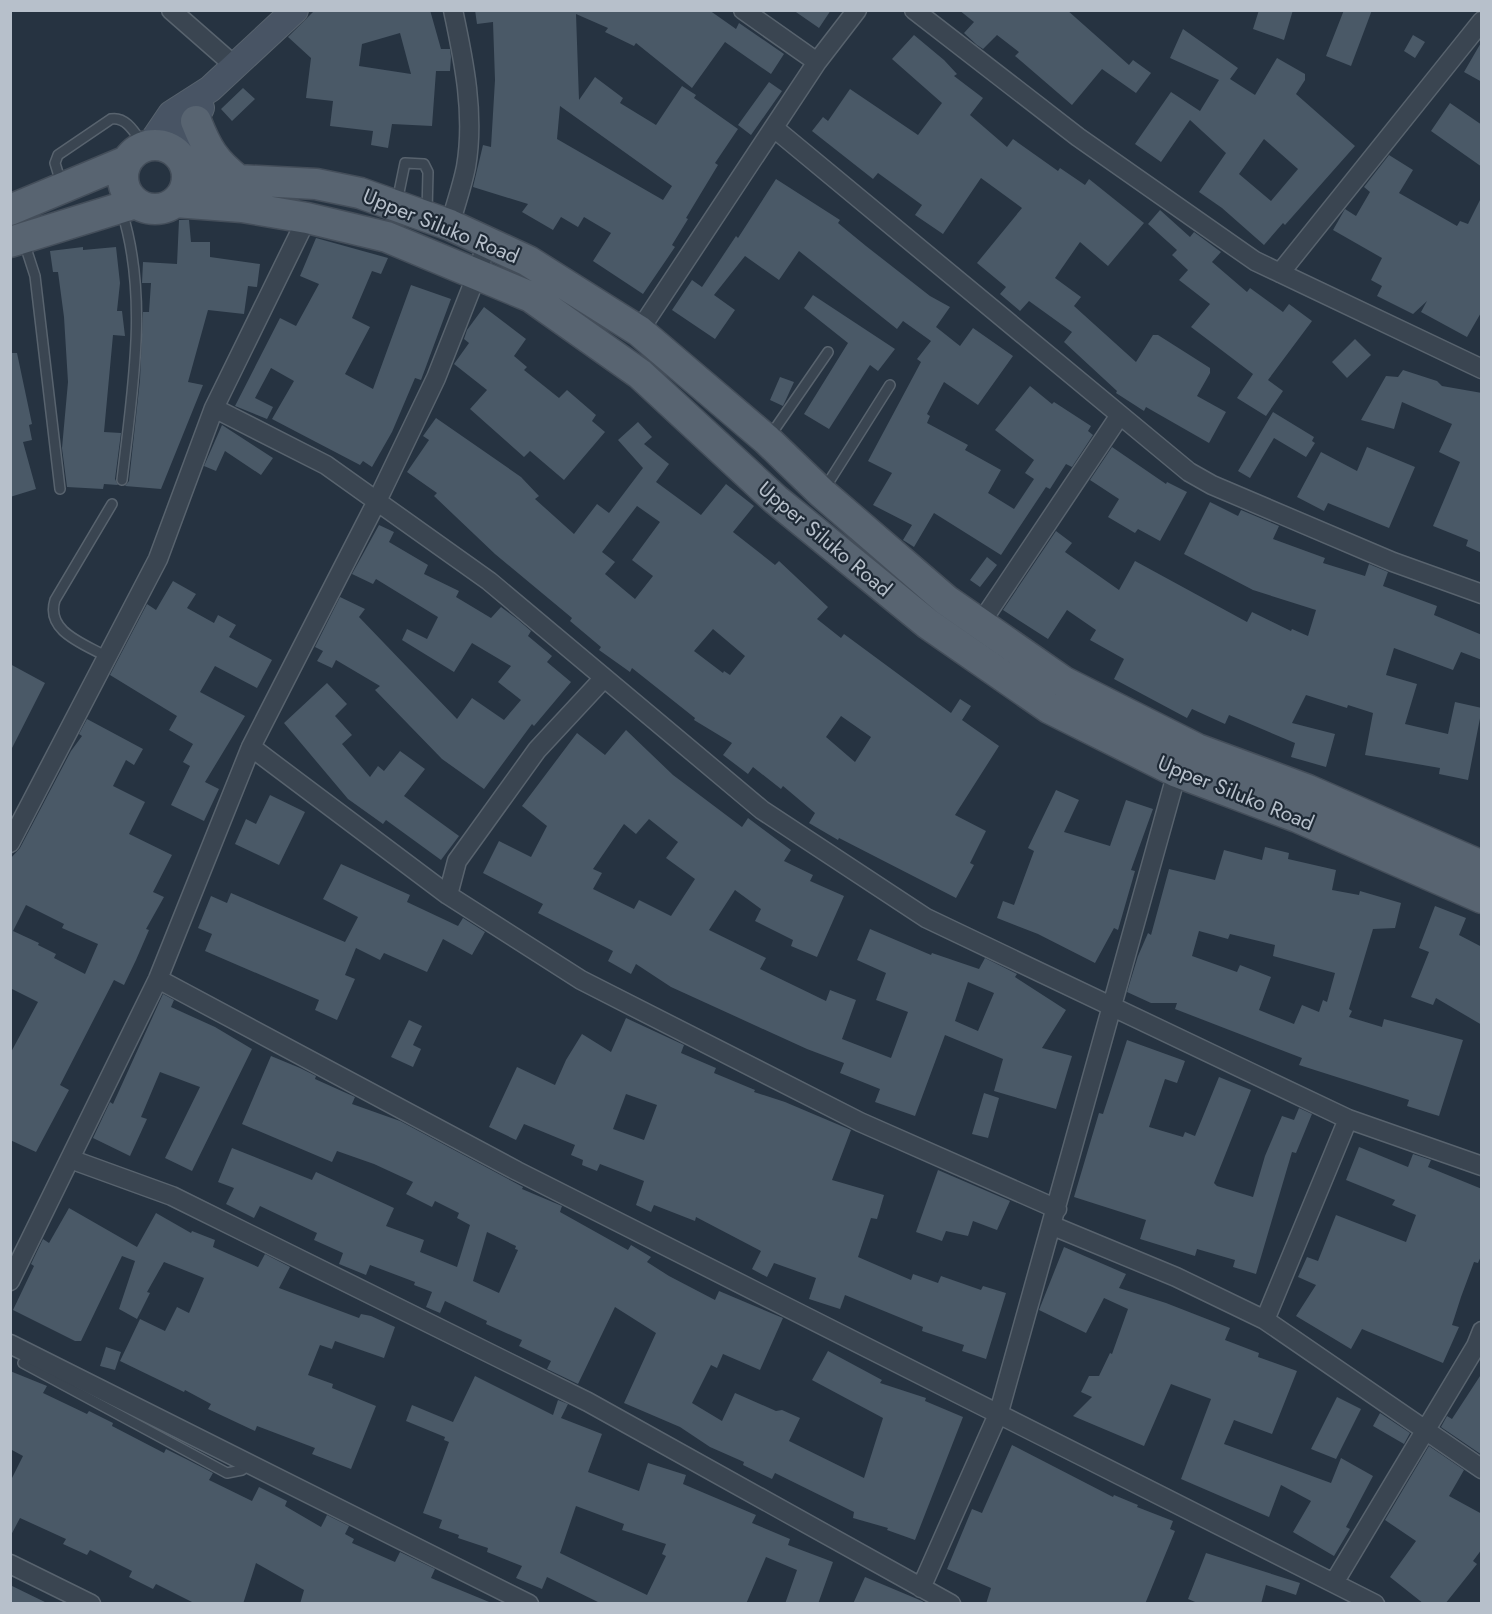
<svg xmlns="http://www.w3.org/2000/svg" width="1492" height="1614" font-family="Jost,sans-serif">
<rect width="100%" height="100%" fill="#263341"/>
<!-- building -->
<path fill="#4a5967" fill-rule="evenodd" d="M315,10h115l11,39h9l1,8 -1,14h-14l-4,55 -40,-2 -4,24 -17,-3 2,-14 -43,-5 3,-25 -27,-3 5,-40 -23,-21zM400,33l11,41 -52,-8 3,-22z
M475,10h234l27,19 3,-6 45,31 -13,20 -46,-32 -33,46 -56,-45 -2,3 -29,-14 3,-4 -32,-14 3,86 16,-23 28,21 -3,5 36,22 26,-39 14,9 -2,3 44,31 -23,34 3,2 -32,53 2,1 -16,26 3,2 -32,47 -50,-33 18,-28 -27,-16 -6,10 -17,-10 -8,13 -31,-18 6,-8 -55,-17 10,-42 8,2 4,-67 -2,-58 -16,2zM560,106l112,80 -9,14 -106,-61z
M793,10h38l-12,18z
M959,10h108l62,55 4,-5 18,13 -15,20 -34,-24 -30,36 -57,-49 4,-4 -22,-17 -14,14 -6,-4 -13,-12 10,-11z
M1259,10h34l-9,30 -31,-11z
M1344,10h28l-21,56 -25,-10z
M1183,29l55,39 -8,11 25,16 22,-37 28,16v6l-9,14 59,52 -70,79 -2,-2 -19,22 -42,-37 -23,-16 27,-39 -36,-33 -29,42 -26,-18 36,-52 29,19 19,-31 -49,-22zM1264,139l34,30 -27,32 -32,-27z
M914,35l30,25 13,14 -3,2 29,22 -13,17 37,32 6,-8 45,32 2,-3 25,17 4,-6 55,44 -36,43 -28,-24 -25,36 26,19 -7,9 62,56 17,-27h5l52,33v5l-13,23 29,16 -17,31 -63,-36 -2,4 -28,-18 1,-2 -53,-49 8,-10 -43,-31 -9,10 -20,-17 6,-7 -29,-24 45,-55 -41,-30 -38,56 -28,-19 7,-10 -44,-32 -5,6 -61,-48 11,-14 5,4 22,-32 68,46 24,-32 -50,-44z
M1413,35l12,7 -10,16 -11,-7z
M1482,41v41l-18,-10z
M769,82l13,9 -31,44 -13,-10z
M243,88l12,11 -23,22 -11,-12z
M1450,103l32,22v42l-51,-36z
M1389,155l24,15 -14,23 58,33 3,-5 8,3 14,-28v115l-15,26 -46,-25 6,-11 -14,13 -36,-18 5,-10 -11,-6 11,-22 -49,-28 12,-21 11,7 14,-24 -6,-5z
M776,179l64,41 -2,3 28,23 64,50 20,11 -14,20 24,19 13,-18 40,28 -35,49 -34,-23 -17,32 3,2 -3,7 41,22 -3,5 36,20 -13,23 26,16 20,-30 -9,-6 9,-13 -39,-30 35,-44 22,18 2,-2 37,24 -3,5 5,4 -21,32 -6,-3 -16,25 -4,-2 -45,68 -67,-42 -20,34 -11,-7 9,-15 -39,-20 19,-32 -24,-12 53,-99 -4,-3 14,-18 -28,-20 -6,8 -98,-78 -20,29 -34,-24 -31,39 21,15 -20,29 -43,-29 20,-30 10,7 34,-51 2,2z
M1160,210l30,27 4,-5 27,20 -9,10 35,30 3,-4 33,24 6,-8 23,17 -44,59 15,11 -17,25 -29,-18 16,-24 -62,-47 19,-23 -31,-24 9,-10 -16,-15 5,-5 -29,-26z
M179,220h10l2,22h19v15l50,7 -3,23 -9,-1 -4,28 -36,-4 -20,72 15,3 -42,104 -36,-3 4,-5 11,-101 3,-68h6l2,-29h-9l1,-21 34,2z
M316,238l72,20 -7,16 -9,-3 -20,47 18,9 -25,47 28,15 38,-104 40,14 -30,81 -6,-2 -23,54 -20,35 -9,-6 -3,4 -88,-46 22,-38 -23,-13 -16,30 18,9 -6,12 -32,-13 45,-88 16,8 23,-42 -19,-8z
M83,247v3l33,-3 4,36 -3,28h5l3,25 -12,-1 -9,97 17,1 -6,46 3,6 -14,-1 -1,5 -36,-2 -5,-39 6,-66 -4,-65 -6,-45h-5l-3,-21z
M813,295l82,54 -17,22 -8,-6 -41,64 -25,-15 44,-71 -44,-35z
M484,307l42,32 -12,17 13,11 -3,3 35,28 8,-8 29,25 -4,6 13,11 -41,48 -34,-29 -6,6 -54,-48 17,-19 -33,-26 15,-21 -5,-4 3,-9z
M1355,339l16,16 -24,23 -15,-16z
M10,353h7l15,71 -3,1 3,15 -9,2 13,47 -26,8z
M1403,370l34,11 5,5 40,7v160l-16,-7 2,-6 -35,-14 27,-64 -21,-10 13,-28 -50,-22 -8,27 -33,-9 25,-44 12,1z
M780,377l14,5 -11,24 -13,-6z
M1273,412l41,25 -2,4 3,2 -9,14 -32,-19 -24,40 -12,-7z
M436,418l85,59 18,19 -4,3 39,35 23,-30 12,9 34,-45 -25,-28 20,-18 14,15 -8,7 25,20 -13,18 45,33 25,-31 28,22 -21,26 42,33 4,-4 49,46 -11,12 24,19 3,-4 107,79 9,-14 11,7 -9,14 37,26 -44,69 31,16 -16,32 4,2 -18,33 -117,-60 -1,2 -29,-17 6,-10 -32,-27 -2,3 -28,-22 -5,7 -25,-19 9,-12 -38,-23 1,-2 -63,-50 -2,4 -31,-22 2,-3 -31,-26 2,-3 -77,-64 -61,-58 3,-3 -30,-21 22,-32 -6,-4zM637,506l23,16 -28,38 21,16 -18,23 -30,-25 10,-12 -13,-10zM713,629l32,27 -15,19 -6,-4 -1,2 -29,-22zM841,716l30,21 -16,25 -29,-25z
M222,425l51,33 -12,17 -36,-24 -9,20 -12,-5z
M1112,447l54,37 1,-2 20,10 -27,49 -22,-12 -3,4 -27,-16 11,-18 -29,-19z
M1367,447l48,20 -26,61 -61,-25 -4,8 -27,-14 24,-45 36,19z
M1210,502l28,14 3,-6 38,16 -6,13 52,19 -2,5 42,13 4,-12 19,8 -5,14 54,20 -3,9 48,20v25l-21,-8 -8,18 -59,-22 -8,27 31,9 -12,40 43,10 7,-32 27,6 -14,72 -29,-6 1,-6 -75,-13 8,-42 -25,-8 -1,3 -41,-13 -14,28 43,11 -9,33 -35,-10 4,-14 -66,-28 -4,9 -33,-15 -5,9 -73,-39 10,-20 -34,-19 6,-10 -29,-20 -19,29 -45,-29 53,-79 16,12 -7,9 54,38 16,-29 112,61 5,-10 39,19 1,-2 16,7 8,-26 -63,-20 -69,-36z
M379,525l15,7 -5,10 39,23 -4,9 35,17 -3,6 35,21 10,-11 16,12 14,12 -3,5 24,20 -5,6 24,20 -37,44 -2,-2 -48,65 -42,-30 -67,-69 5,-4 -44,-26 -4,8 -15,-7 6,-10 -8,-4 25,-50 25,12 -6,8 98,102 15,-21 32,22 17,-20 -23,-18 13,-16 -39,-23 -18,29 -52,-32 5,-11 20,10 11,-22 -62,-38 -3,5 -21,-10z
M987,557l10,8 -17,22 -10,-7z
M173,581l23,13 -9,14 27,15 4,-8 18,10 -7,12 43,23 -15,28 -42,-22 -15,26 45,24 -40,66 14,7 -15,32 -33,-16 19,-39 -7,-4 10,-18 -24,-14 8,-14 -67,-41 37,-71 9,6z
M10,664l35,19 -35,69z
M327,683l20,21 -12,12 17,19 -10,9 28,33 8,-11 6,5 16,-20 25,18 -21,27 55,40 -18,24 -55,-40 -3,4 -35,-25 -64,-76z
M87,719l56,30 -9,16 -8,-5 -13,26 32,16 -16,32 43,21 -19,37 11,5 -18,32 3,1 -13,30 -12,25 -10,-5 -54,105 9,5 -33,62 -26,-12v-86l28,-52 -28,-14v-129l10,-11 51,-97 11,-15 -3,-2zM26,905l38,19 -2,4 36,16 -13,30 -31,-16 2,-4 -18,-9 1,-2 -26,-12z
M626,730l47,45 69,52 6,-9 43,32 -7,11 29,14 -3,6 34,15 -27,61 -26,-11 2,-6 -38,-19 6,-12 -26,-19 -26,40 57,28 -6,11 66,32 4,-11 26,10 -14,39 49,19 17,-46 -32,-12 10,-27 -29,-13 13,-31 61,26 1,-2 47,16 6,-11 32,16 -2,3 51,33 -24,38 30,8 -16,53 -62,-18 9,-32 -58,-24 -30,81 -40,-14 5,-13 -40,-16 4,-10 -37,-14 -136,-62 -35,-23 -5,10 -23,-13 5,-10 -75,-38 5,-9 -60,-31 16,-32 32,16 16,-31 -25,-20 55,-73 28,22zM649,819l29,23 -12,16 29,21 -24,37 -32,-16 -5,9 -41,-20 9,-16 -9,-4 31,-45 12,10zM968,982l26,11 -16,38 -23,-10z
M1056,790l23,10 -15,32 46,14 16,-46 27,9 -22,61 4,1 -17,59 -4,-2 -19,35 -57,-29 -41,-16 6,-17 11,4 20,-54 -6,-3z
M270,795l35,17 -26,53 -44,-21 11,-25 10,5z
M1265,847l24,6 -1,6 48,11 -4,20 27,5 1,-4 41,12 -6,25 -22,1 -24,80 3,2 -3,6 33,10 2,-8 79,21 -24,76 -32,-10 2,-6 -110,-35 3,-7 -127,-49 2,-6h-26l-24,-11 11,-36 10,-23 3,2 18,-66 46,11 9,-30 38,10zM1199,931l29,8 2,-5 45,11 -2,11 62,17 -8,29 -4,-2 -4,12 -17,-7 -8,19 -35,-14 12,-33 -31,-12 -3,7 -45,-16z
M341,864l69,31 -3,7 51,24 5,-8 22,14 -13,23 -29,-16 -16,33 -43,-19 -4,7 -24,-12 -11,27 10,4 -18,41 -22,-10 4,-10 -114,-49 7,-17 -14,-6 13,-32 16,7 4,-10 114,49 13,-25 -35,-18z
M1435,906l31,12 -7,17 23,12v78l-46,-27 -3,7 -22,-8 18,-45 -10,-4z
M163,994l11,6 -3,7 44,20 37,22 -60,122 -27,-13 35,-71 -40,-15 -19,45 6,2 -17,37 -37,-18 17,-36 3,2z
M626,1018l58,27 -3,8 35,15 -2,5 41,17 -1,2 31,10 66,28 -19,50 52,15 -7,24 -6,-1 -13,39 53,23 2,-6 25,9 3,-7 40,14 2,-4 23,7 -20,66 -24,-8 2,-6 -42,-14 1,-4 -78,-32 -5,14 -31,-10 7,-21 -42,-15 -7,14 -15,-8 9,-18 -65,-34 -1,4 -41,-16 -3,7 -15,-7 8,-24 -44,-17 -3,7 -15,-6 1,-5 -12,-5 4,-10 -51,-21 -8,16 -27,-13 28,-60 38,18 11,-25 16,-26 29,18zM626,1094l31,11 -13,35 -31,-11z
M409,1020l13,6 -9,19 8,4 -8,18 -22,-10z
M1127,1040l58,21 -8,22 -12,-4 -16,48 34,10 2,-5 10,4 24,-59 32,13 -37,93 3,3 36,11 12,-41 17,-40 12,4 5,-12 13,6 -16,39 -4,-1 -36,122 -23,-7 2,-7 -38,-11 -2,7 -55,-17 6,-19 -72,-23 25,-84 4,1z
M271,1056l29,12 16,8 -1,3 40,18 -3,7 48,17 123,66 -1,2 40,17 -2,6 59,33 9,5 3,-5 20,12 -4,5 22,14 46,24 4,-9 64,27 -23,52 -37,-16 -6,14 -6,-3 -19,38 30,18 13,-28 41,18 6,-1 18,8 -11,23 75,37 19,-60 -71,-38 16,-29 54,29 -2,3 46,15 -1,3 38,16 -48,123 -28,-10 1,-2 -35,-10 1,-6 -79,-39 -3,6 -29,-14 1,-3 -34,-15 -30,-20 -56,-24 32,-70 -41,-26 -37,77 -31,-15 4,-8 -32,-15 3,-6 -36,-16 1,-3 -42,-20 -5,12 -14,-6 6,-15 -18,-7 1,-3 -45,-17 -4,10 -27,-11 4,-11 -29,-13 3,-7 -57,-27 -6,12 -28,-14 8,-16 -16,-6 14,-34 80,32 4,-8 78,36 -8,18 38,14 -4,12 37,15 13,-42 -13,-7 2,-5 -24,-12 -3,6 -26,-13 7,-12 -39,-18 -37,-13 -5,11 -90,-38zM487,1232l29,14 -1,3 3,1 -19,43 -26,-12z
M984,1093l15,5 -11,40 -16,-4z
M1359,1147l49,20 5,-13 18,6 -3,7 54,22v65l-4,9 -4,-1 -13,35 -9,28 7,2 -16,36 -81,-34 -11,20 -55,-33 20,-31 -18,-8 9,-20 11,4 18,-46 70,27 10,-27 -24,-10 3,-5 -49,-20z
M938,1170l72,31 -13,29 -24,-9 -5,15 -22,-5 -4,10 -26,-9z
M69,1208l68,39 19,-34 35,20 1,-2 23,9 -2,7 45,20 7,-13 25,13 -11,21 80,30 2,-4 10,2 24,11 -11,31 -49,-17 -3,8 -12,-4 -12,30 25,9 -1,4 44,18 -25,63 -39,-15 3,-6 -58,-22 -2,5 -47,-22 3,-5 -26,-14 -1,2 -64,-31 20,-42 25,12 12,-24 12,6 15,-35 -40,-16 -17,30 3,1 -13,26 -18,-10 16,-48 -13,-5 -41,85h-6l-62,-31 21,-44 -3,-2 12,-25 6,4z
M1064,1247l62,27 -7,14 47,15 64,25 -5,12 34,13 -1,4 39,14 -25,63 -38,-14 -10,24 107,39 10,-25 32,18 -27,51 4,2 -16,27 -41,-24 18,-31 -30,-16 -12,32 -88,-38 30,-80 -40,-15 -27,62 -71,-30 19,-19 -11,-5 8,-16h10l11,-23 2,1 16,-45 -24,-11 -18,35 -47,-23z
M106,1347l15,5 -6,18 -15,-4z
M10,1371l37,15 -4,7 44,21 2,-3 24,12 -1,3 52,27 2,-4 20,10 27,14 -4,7 43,21 7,-14 28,14 -2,5 36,21 6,-12 22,11 -4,8 9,5 -2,4 43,19 5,-10 35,17 -4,9 63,26h-194l4,-14 -48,-27 -13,41h-47l-40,-20 -3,5 -24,-12 3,-6 -42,-21 -3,5 -24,-11 3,-5 -46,-21 -10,19v-55l13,-26 -13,-7z
M1482,1373v82l-41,-28 6,-11 5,3z
M475,1376l78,39 5,-15 10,4 -7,14 41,16 -14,38 51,19 9,-28 38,12 -3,9 73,31 -4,8 38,16 -2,6 45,17 -15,42h-33l12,-34 -31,-13 -20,47h-144l-55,-27 -5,12 -26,-11 6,-12 -35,-14 1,-4 -30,-10 1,-3 -20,-7 3,-8 -19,-7 26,-71 -5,-2 1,-3 -39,-16 6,-16 41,17zM576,1506l48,18 -2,6 44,14 -4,10 4,2 -19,39 -87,-42z
M1337,1397l24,12 -25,50 -25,-10z
M1380,1413l30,20 -6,11 -31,-18z
M1012,1445l101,52 1,-2 24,10 -1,2 36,14 -3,8 5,2 -30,73h-159l5,-16 -44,-19 25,-60 10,4z
M1429,1446l35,24 -15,26 33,18v35l-9,12 4,3 -32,40h-21l-34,-27 26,-36 -31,-21z
M1206,1553l94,30 -4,12 -30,-10 -5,19h-61l-12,-5z
M865,1577l57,24 5,3h-74z
M10,1585l39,19h-39z"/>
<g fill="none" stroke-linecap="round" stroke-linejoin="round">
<defs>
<path id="lane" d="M61,183l-6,-20 3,-8 53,-36c16,-3 25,16 34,28
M397,202l8,-39 19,1 4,8 -1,40
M122,212c27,86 10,180 0,268
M24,242l11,34 25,213
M770,436l58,-84
M825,488l65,-103
M107,657c-22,-13 -62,-25 -52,-57l57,-96
M23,1363l204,110 15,-3 8,-6"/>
<path id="street" d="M171,10l65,57
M743,10l74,52
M914,10l164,127 177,124 227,108
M774,128l415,344 23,13 181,77 89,32
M450,225c5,-19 12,-38 16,-58 9,-52 -2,-106 -13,-157
M1280,273l202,-252
M639,331l178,-269 40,-52
M214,408l112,57 163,116 273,229 164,108 422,201 134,47
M980,624l140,-209
M251,747l197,148 133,85 279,142 197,87
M10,843l148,-284 56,-151 93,-190
M448,895l9,-34 80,-111 66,-71
M158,979l359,192 858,433
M70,1159l102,37 416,206 363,202
M1053,1226l123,51 89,43 217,149
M10,1281l148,-302 93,-232 126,-246 59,-123 41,-104 10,-32
M1265,1320l83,-201
M10,1344l519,260
M10,1564l81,40
M1335,1581l141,-235 6,-15
M921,1588l78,-176 178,-640"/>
<path id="secondary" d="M150,145l21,-31 39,-25 85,-79
M178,154l23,-46"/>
<path id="primary" d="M196,121c11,28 18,40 42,59
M123 177a32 32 0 1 1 64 0a32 32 0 1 1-64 0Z
M187,173l51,7 78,4 44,9 90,32 78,36 111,70 128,109 55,53 124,107 118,82 133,67 111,41 174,76
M175,202l67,5 65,11 80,19 144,60 109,77 135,125 153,125 121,84 128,64 120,45 185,81
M10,210l117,-49
M10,242l126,-39"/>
</defs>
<!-- lane casing -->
<use href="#lane" stroke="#58636e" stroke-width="12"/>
<!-- street casing -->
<use href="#street" stroke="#58636e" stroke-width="21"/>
<!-- secondary casing -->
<use href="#secondary" stroke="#58636e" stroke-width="28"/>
<!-- primary casing -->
<use href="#primary" stroke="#444e5a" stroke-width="33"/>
<!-- lane -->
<use href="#lane" stroke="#3a4551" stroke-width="9"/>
<!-- street -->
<use href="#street" stroke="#3a4551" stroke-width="18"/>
<!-- secondary -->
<use href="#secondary" stroke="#485464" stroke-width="26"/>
<!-- primary -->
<use href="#primary" stroke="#586471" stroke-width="30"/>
</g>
<g text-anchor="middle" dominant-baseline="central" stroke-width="4.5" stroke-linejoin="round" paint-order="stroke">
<!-- street labels -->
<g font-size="21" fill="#b7c0cb" stroke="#1f2a36">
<text transform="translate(441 226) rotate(22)">Upper Siluko Road</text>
<text transform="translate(825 539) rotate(40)">Upper Siluko Road</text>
<text transform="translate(1236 793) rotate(22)">Upper Siluko Road</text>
</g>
</g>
<!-- border -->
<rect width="1492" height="1614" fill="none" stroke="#b7c0cb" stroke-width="24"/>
</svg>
